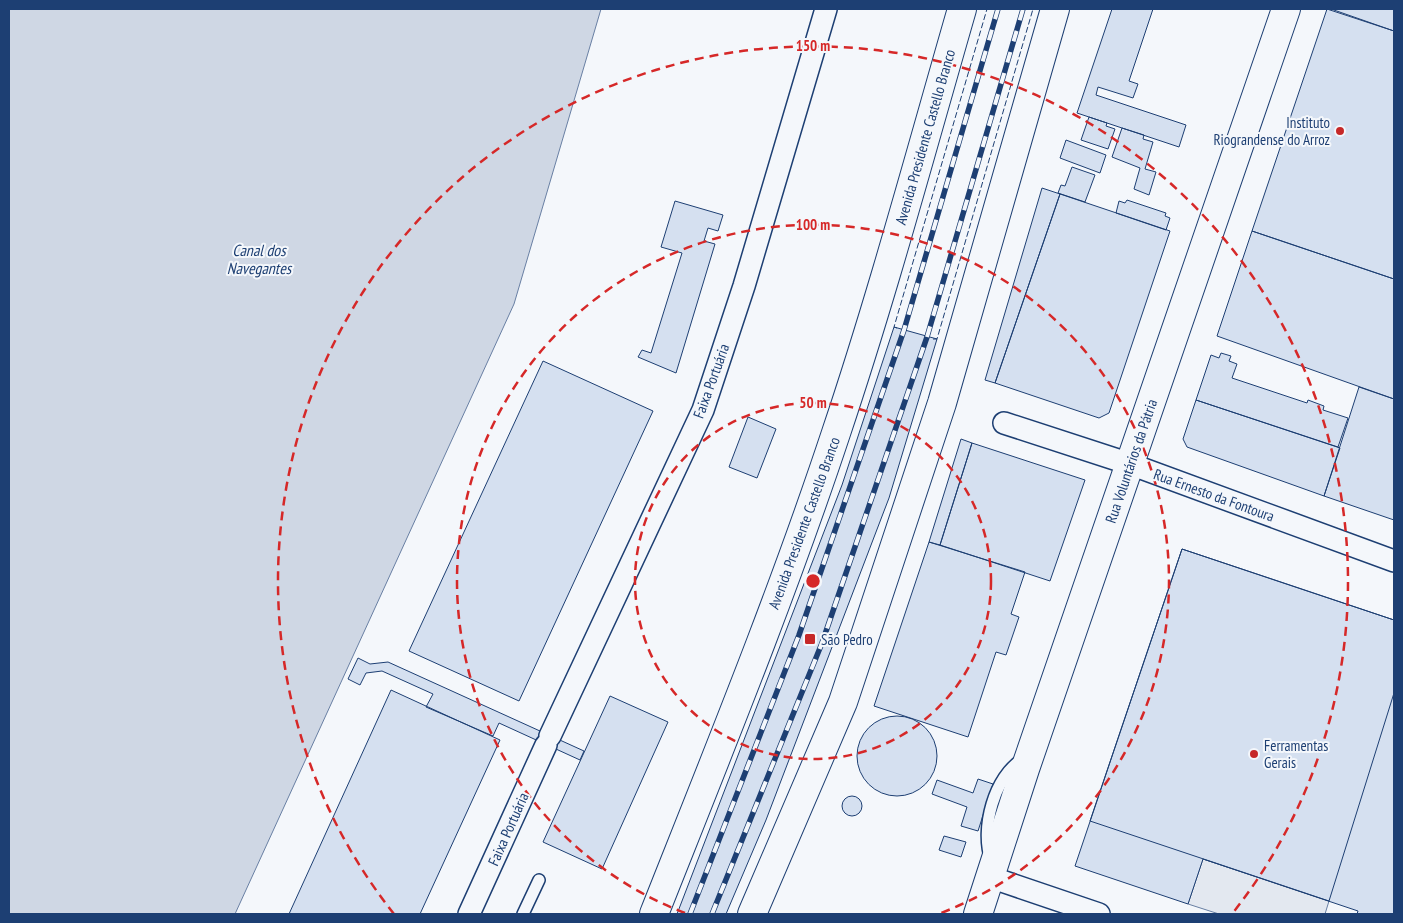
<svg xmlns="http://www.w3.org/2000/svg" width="1403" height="923" font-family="'PT Sans Narrow',sans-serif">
<rect width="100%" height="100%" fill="#f4f7fb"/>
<!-- parking -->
<path fill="#e3e8f0" stroke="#687fa3" d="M1203,859l126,42 -4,13h-106l-31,-10z"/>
<!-- water -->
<path fill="#cfd7e4" stroke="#687fa3" d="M9,9h592l-87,295 -279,610h-226z"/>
<!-- building -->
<path fill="#d5e0f0" stroke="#1d3f73" d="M1112,9h41l-24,72 9,3 -5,14 -35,-11 -2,8 90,30 -7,22 -102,-34z
M1327,9l67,22v248l-142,-48z
M1331,9h63v22z
M1089,117l18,6 -1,3 9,3 -7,20 -27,-9z
M1122,128l22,7 -1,4 10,3 -8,27 11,3 -7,23 -15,-6 6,-21 -28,-11z
M1066,140l40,15 -6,18 -40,-15z
M1072,167l23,8 -10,27 -27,-9 3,-8 4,1z
M1042,188l18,6 -65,189 -10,-3z
M1060,194l110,37 -61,182 -10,5 -104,-35z
M1127,200l39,13 -1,3 5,2 -4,12 -50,-17 3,-12 6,2z
M675,201l48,14 -5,16 -10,-3 -4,13 11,3 -39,129 -38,-16 4,-7 9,3 31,-100 -21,-6z
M1252,231l142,48v120l-177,-63z
M894,327l43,12 -48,159 -123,322 -40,94h-49l165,-429z
M1221,353l10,3 -2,5 8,3 -5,14 75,25 1,-3 16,6 -1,4 25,8 -10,29 -142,-47 15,-45 8,3z
M543,361l110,50 -134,290 -110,-50z
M1359,387l35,12v121l-70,-24z
M1196,400l144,48 -16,48 -137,-49 -4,-8z
M748,417l28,12 -19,49 -28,-11z
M961,439l11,4 -32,102 -11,-3z
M972,443l113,37 -35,101 -110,-36z
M929,542l96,30 -14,42 8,3 -13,38 -10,-3 -28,85 -94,-31z
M1182,549l212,71v294h-37l1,-3 -155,-52 -15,45 -113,-38z
M1182,549l212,71v73l-65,208 -239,-80z
M358,658l12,6 18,-2 196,89 -4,9 -81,-37 -6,13 -67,-29 7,-13 -51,-23 -16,2 -6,12 -12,-6z
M391,690l109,50 -80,174h-131z
M610,696l58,26 -66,147 -59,-27z
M857 756a40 40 0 1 1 80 0a40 40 0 1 1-80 0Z
M978,779l15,5 -15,47 -17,-5 6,-19 -35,-13 5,-14 36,13z
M842 806a10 10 0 1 1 20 0a10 10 0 1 1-20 0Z
M944,836l22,6 -5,15 -22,-7z"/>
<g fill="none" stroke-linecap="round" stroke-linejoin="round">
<defs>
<path id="service" d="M991,860c-11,-31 3,-84 32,-101
M523,914l16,-34"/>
<path id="minor" d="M1004,423l126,41 264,97
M550,736l153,-326 41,-124 82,-277
M990,877l109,37
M469,914l77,-169"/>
<path id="secondary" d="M978,914l47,-145 261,-760"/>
<path id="primary" d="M654,914c63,-159 128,-318 182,-481 47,-140 85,-282 126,-424
M752,914l91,-212 99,-299 113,-394"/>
</defs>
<!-- service casing -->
<use href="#service" stroke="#1d3f73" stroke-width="14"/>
<!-- minor casing -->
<use href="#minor" stroke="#1d3f73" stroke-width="24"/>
<!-- secondary casing -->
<use href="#secondary" stroke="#1d3f73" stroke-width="30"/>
<!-- primary casing -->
<use href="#primary" stroke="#1d3f73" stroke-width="30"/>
<!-- service -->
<use href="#service" stroke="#f4f7fb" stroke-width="11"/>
<!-- minor -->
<use href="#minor" stroke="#f4f7fb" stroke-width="21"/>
<!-- secondary -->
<use href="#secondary" stroke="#f4f7fb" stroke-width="28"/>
<!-- primary -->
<use href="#primary" stroke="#f4f7fb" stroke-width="28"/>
<defs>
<path id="rail" d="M690,914l109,-279 105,-305 94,-321
M712,914l110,-271 105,-306 96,-328"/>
</defs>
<!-- rail casing -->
<use href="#rail" stroke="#1d3f73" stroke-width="5.5"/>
<!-- rail -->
<use href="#rail" stroke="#f4f7fb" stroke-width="4" stroke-dasharray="11" stroke-linecap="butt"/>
<!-- fence -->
<path stroke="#1d3f73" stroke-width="1" stroke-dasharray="6 2.5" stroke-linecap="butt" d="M897,328l-3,-1 93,-318
M933,339h4l96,-330"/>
</g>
<!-- distance rings -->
<g fill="none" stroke="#d62828" stroke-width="2.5" stroke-dasharray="9 6">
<circle cx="813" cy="581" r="178"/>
<path d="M685 913A356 356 0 1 1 941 913"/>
<path d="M394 914A535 535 0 1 1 1232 914"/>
</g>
<!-- markers -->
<g fill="#c62828" stroke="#f4f7fb" stroke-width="2">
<circle cx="1340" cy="131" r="5"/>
<rect x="804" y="633" width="12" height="12" rx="2.5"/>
<circle cx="1254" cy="754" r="5"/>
</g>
<g text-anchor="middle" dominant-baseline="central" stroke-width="4" stroke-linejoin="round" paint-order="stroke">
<!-- poi labels -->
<g font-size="15" fill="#1d3f73" stroke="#f4f7fb" text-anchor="start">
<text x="1330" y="122" text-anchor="end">Instituto<tspan x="1330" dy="17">Riograndense do Arroz</tspan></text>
<text x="821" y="639">São Pedro</text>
<text x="1264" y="745">Ferramentas<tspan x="1264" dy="17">Gerais</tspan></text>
</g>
<!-- street labels -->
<g font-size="15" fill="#1d3f73" stroke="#f4f7fb">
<text transform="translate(925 137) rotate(-74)">Avenida Presidente Castello Branco</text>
<text transform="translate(711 381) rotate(-70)">Faixa Portuária</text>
<text transform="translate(1131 461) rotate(-71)">Rua Voluntários da Pátria</text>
<text transform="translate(1214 495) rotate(20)">Rua Ernesto da Fontoura</text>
<text transform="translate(804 523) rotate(-70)">Avenida Presidente Castello Branco</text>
<text transform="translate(508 829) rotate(-66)">Faixa Portuária</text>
</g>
<!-- water labels -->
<g font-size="16" font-style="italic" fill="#1d3f73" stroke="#f4f7fb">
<text x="259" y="250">Canal dos<tspan x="259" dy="18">Navegantes</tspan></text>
</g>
</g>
<circle cx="813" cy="581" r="8" fill="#d62828" stroke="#f4f7fb" stroke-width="2.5"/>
<g font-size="15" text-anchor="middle" font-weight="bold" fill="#d62828" stroke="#f4f7fb" stroke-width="4" stroke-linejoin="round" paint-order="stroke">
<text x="813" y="51">150 m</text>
<text x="813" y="230">100 m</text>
<text x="813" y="408">50 m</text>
</g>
<!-- border -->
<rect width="1403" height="923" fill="none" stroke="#1d3f73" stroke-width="20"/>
</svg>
